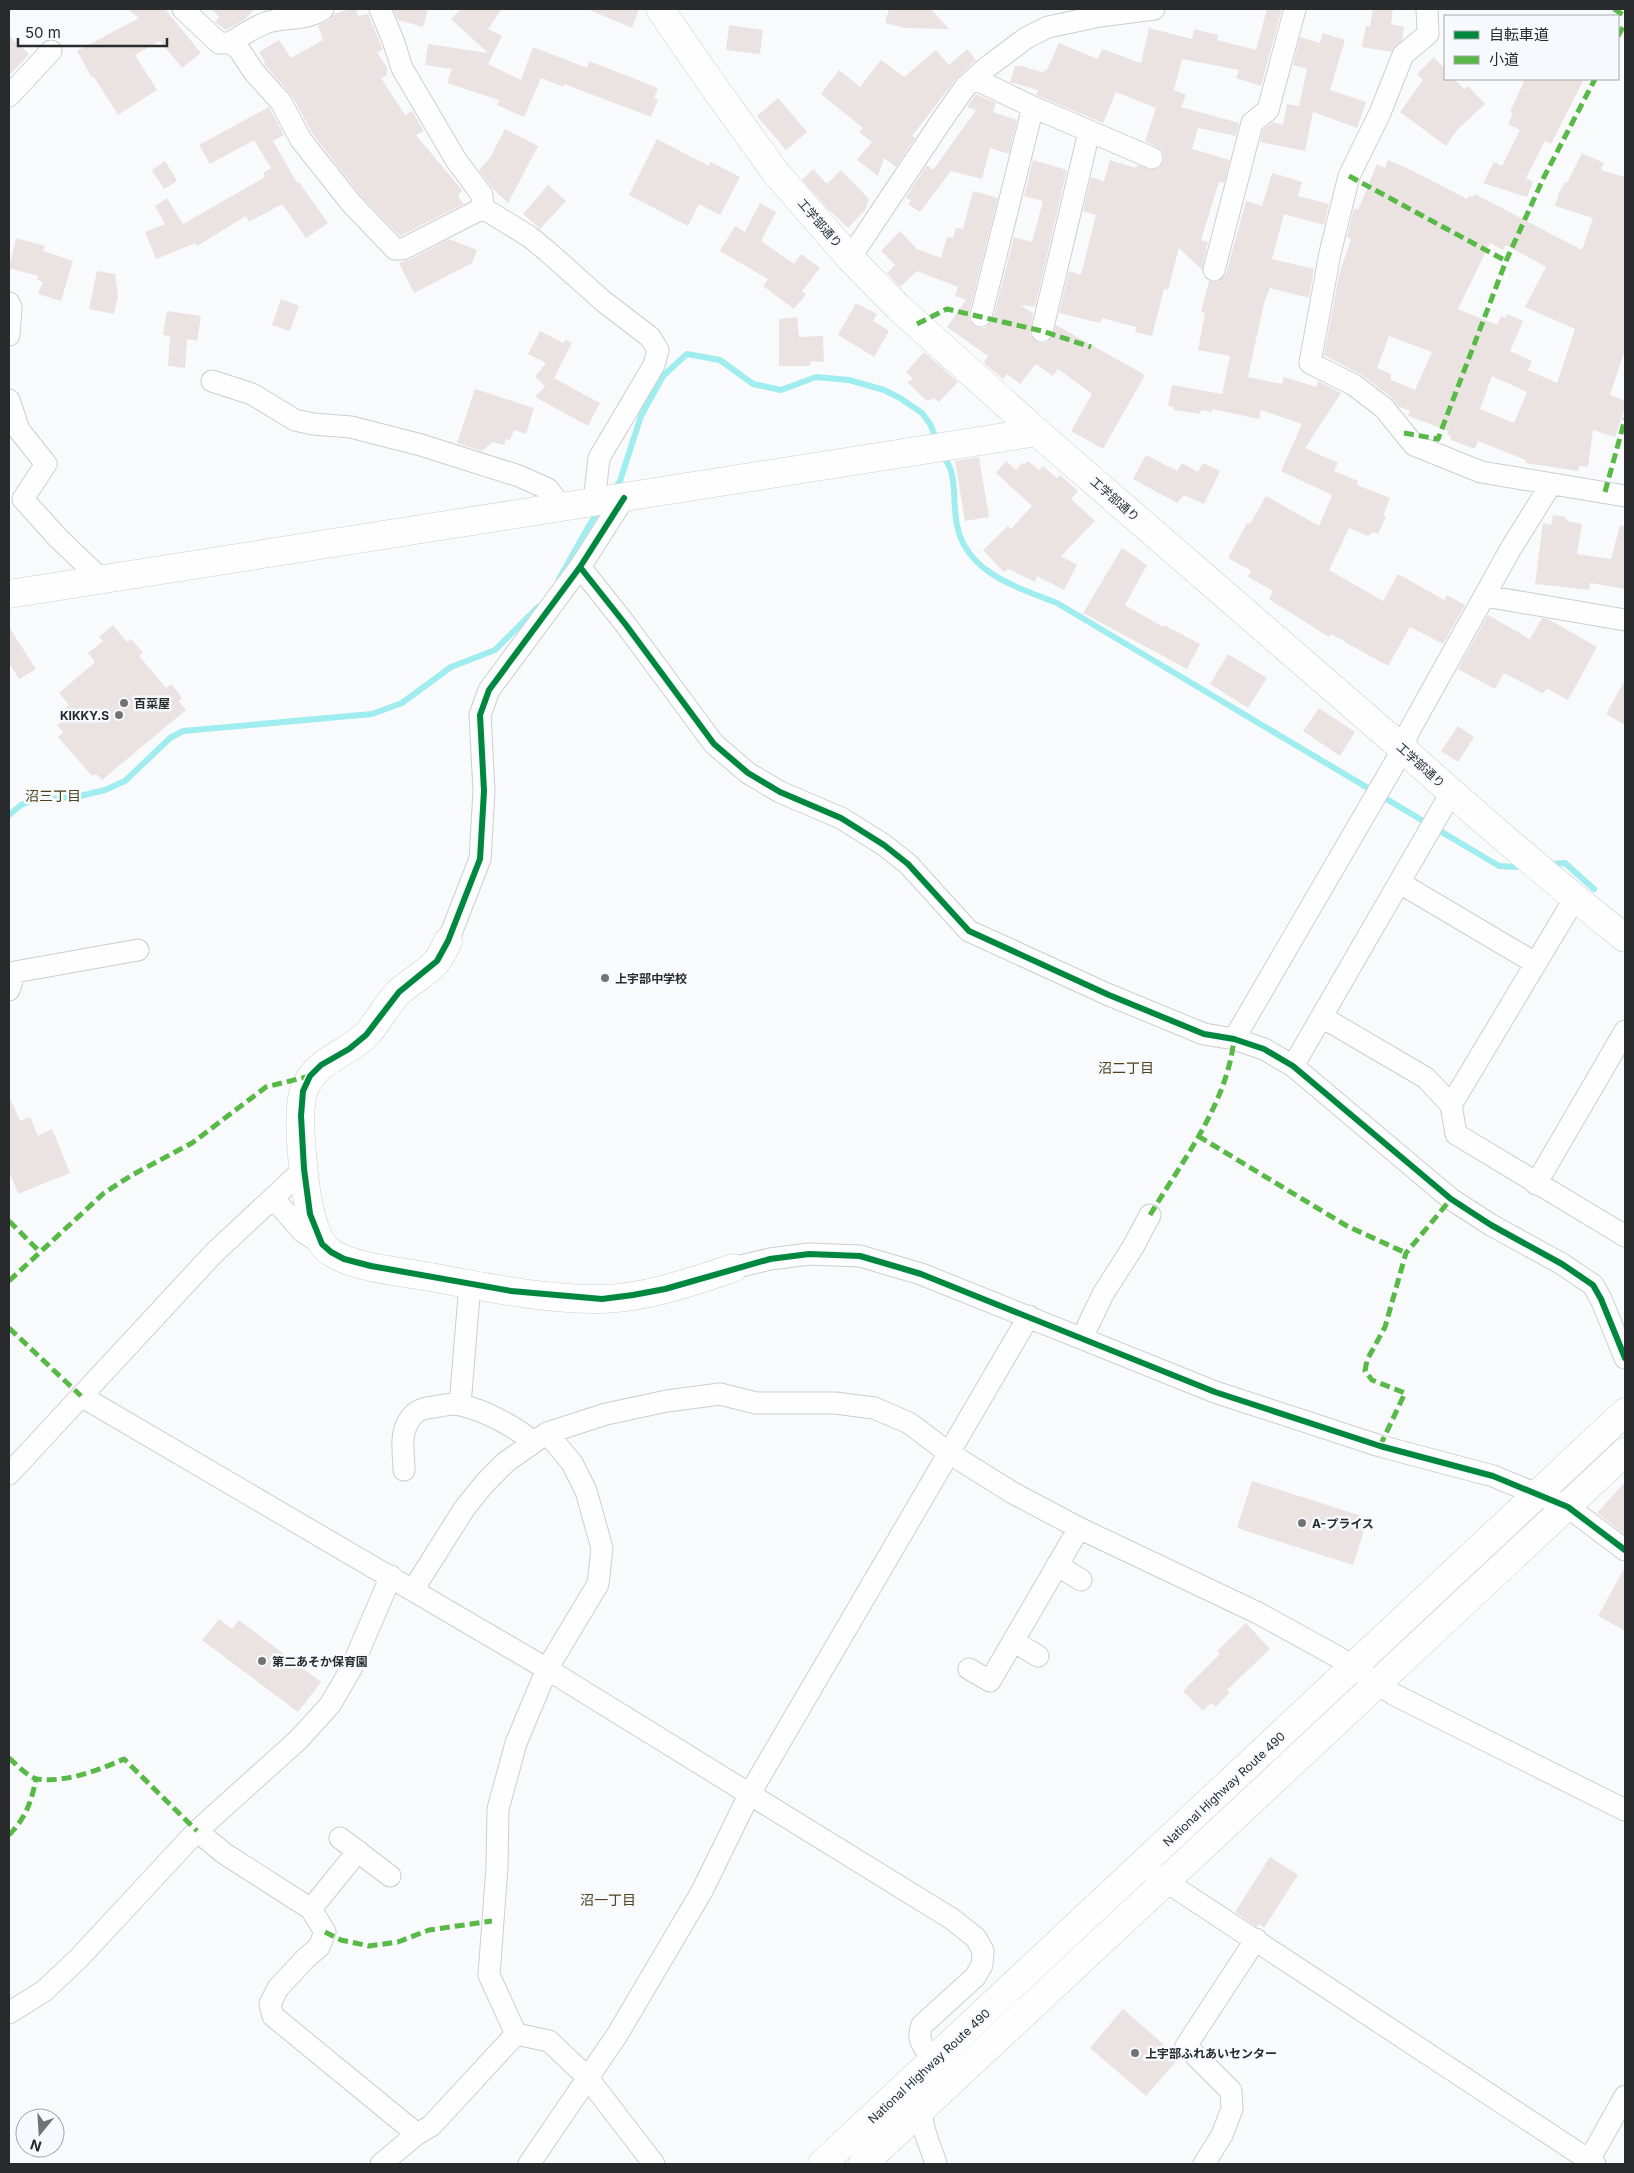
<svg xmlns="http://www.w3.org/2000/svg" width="1634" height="2173" font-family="Inter,'Noto Sans JP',sans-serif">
<rect width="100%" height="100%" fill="#f8fafc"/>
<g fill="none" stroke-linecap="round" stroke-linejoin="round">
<!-- stream -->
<path stroke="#a0edef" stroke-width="6" d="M943,454c3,6 6,11 8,17 5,17 2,36 6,54 9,48 60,62 100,78l442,263 17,1
M614,490l6,-9 21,-65 22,-40 24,-22 33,6 33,24 28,6 35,-13 33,3 35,10 16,8 22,15 8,11 7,16
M559,579l31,-55 9,-14
M9,815l12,-10 10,-4 49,-5 25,-6 20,-9 45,-43 13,-7 189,-17 30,-11 49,-36 44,-17 43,-43
M1553,864l12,-1 29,26"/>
</g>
<!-- building -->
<path fill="#ebe3e1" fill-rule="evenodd" d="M127,9h38l36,44 -19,15 -22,-27 -25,14 22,35 -39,25 -24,-38 -2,1 -15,-27 62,-33z
M211,9h44l-11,11 -18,10 -11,-8 4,-5z
M351,9h5l2,7 10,-2 15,36 -6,2 10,16v7l-6,3 24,37 7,-4 12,20 -8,4 46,55 -4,7 6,7 -64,32 -40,-41 -48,-62 -20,-37 -28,-32 1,-2 -6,-10 20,-12 12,18 32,-18 -5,-15 11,-5 5,-6z
M393,9h35l-5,18 -25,-7z
M461,9h41l-14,20 14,7 -14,28 33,16 12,-33 54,21 2,-7 69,27 -4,10 4,2 -7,17 -87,-33 -1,3 -22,-9 -17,39 -27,-12 2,-5 -52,-17 5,-14 -27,-4 3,-21 60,9 -37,-34z
M587,9h52l-7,19z
M889,9h42l18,20 -44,-1 -20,-5z
M1267,9h15l-21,77 -25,-8 3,-8 -57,-11 -8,31 12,5 -5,12 58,16 -3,13 -38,-8 -6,21 38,11 -6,23 -5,-1 -18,58 7,2 -6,28 -23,-22 -11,42 -4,-1 -12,47 -17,-4 1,-5 -34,-9 -2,5 -41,-10 10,-42 12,4 15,-60 -13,-4 8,-34 13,4 6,-21 26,8 1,-3 16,5 6,-2 4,-5 1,-7 -2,-6 -17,-9 11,-33 -40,-16 -13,31 -67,-28 2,-5 -28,-8 5,-16h7l22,7 1,-4 2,1 12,-27 39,16 4,-10 39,14 8,-35 43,11 2,-10 24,6 -1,5 39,10z
M1373,9h20l-2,15 13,3 -2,13 -11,12 -29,-5 4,-21h4z
M729,25l34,5 -3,24 -34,-4z
M1323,33l22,7 -15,50 36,12 -9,26 -44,-16 -8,39 -45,-9 3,-12 10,-8 10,3 4,-21 12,2 8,-37 -14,-4 7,-28 20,6z
M9,36l20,18 -20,22z
M967,49l9,11 -20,19 -44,57 3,2 -19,29 -12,-9 -6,18 -21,-16 15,-18 -13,-10 4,-4 -42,-34 18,-24 21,17 21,-27 23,17 32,-27 13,15z
M1434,57l11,12v10h9l10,10 4,-3 17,18 -28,26 -11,16 -46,-34 23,-32 -6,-6z
M1525,79h59l-33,65 -6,-3 -19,37 7,4 -6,15 -44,-14 11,-21 8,4 18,-36 -12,-6 5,-11 -3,-1z
M976,94l20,9 -3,9 24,8 -8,34 -19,-6 -8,31 -31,-8 -31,41 -12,-8 3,-3 -5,-4 21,-32 6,5 43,-60 -9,-3z
M778,98l29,34 -21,18 -29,-34z
M269,107l15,28 -11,6 24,42 2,-1 29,41 -22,15 -24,-34 -33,18 -3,-6 -49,30 -1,-3 -40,16 -11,-27 20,-8 -10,-18 12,-8 16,26 82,-47 -2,-4 8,-5 -17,-28 -44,24 -11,-19z
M505,129l33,17 -30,57 -16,-15 -13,-18 11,-12z
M657,139l52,27 2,-4 29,15 -20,38 -21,-11 -11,22 -59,-31z
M1582,153l22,10 -3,7 24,7v173l-15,45 15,6v7l-10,29 -22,-7 -5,37 -9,-1 -1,5 -52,-8v-3l-48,-19 -3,8 -24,-9v-4l-4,-2 2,-3 -41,-15 2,-5 -12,-5 -6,-8 -30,-23 -38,-20 15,-80 12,-36 -4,-2 6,-26 2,-3 3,2 19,-46 8,4 3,-8 23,10 56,29 2,-3 4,1 2,-3 107,56 11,-32 -38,-12 4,-13 6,-11 2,1zM1490,243l13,7 3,-5 40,22 -21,40 50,22 -18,54 -29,-13 4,-9 -22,-10 13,-30 -16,-7 -2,4 -4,-2 -4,9 -39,-16zM1389,336l43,16 -17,38 -24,-10v-6l-14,-6zM1492,376l35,16 -13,31 -34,-14z
M1033,160l34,10 -32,137 -15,-2 13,8 -3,22 9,8h7l5,-4 5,-14 89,50 -42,74 -32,-18 21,-37 -34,-25 -5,7 -17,-12 -16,20 -13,-10 -4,5 -19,-16 4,-7 -41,-29 19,-27 -11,-4 3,-9 -41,-16 -17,16 -13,-14 8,-8 -14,-14 19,-20 17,18 24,9 6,-21 6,1 3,-10 7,1 10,-38 25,7 -29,115v7l4,5 5,3h7l5,-4 3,-5 21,-82 18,5 11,-41 -19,-5z
M165,161l12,20 -13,8 -12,-19z
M813,169l14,15 14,-14 28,29 -4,11 -17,18 -19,-18 -27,-30z
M1272,173l30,9 -4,14 31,8 -5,21 -40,-11 -12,45 42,10 -5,29 -39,-10 -6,15 -16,74 34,7 2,-7 32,10 2,-6 23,12 -36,55 33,15 -4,8 24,10 -1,4 33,13 -7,18 3,1 -8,17 -5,-2 -5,4 -19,-8 -20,42 54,31 15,-27 46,26 3,-5 18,10 -22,39 -33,-17 -22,39 -57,-32 -2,3 -60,-38 4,-8 -25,-14 3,-6 -23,-13 19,-35 3,1 16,-28 53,30 13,-31 -51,-24 21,-47 -41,-14 -2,9 -47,-10v3l-11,-2 -1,4 -26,-4 -1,-3 -5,-1 4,-21 50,9 8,-38 -32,-6 7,-37 -4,-1 8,-31 9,1 8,-8 20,-73 16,5z
M548,185l18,16 -26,28 -17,-15z
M760,203l16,9 -15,29 33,23 7,-10 19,14 -18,23 4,3 -12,15 -31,-23 5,-7 -48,-28 15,-25 10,6z
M16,238l29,8 -2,5 30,10 -12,40 -23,-7 5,-12 -6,-2 1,-4 -29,-8z
M449,239l28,11 -5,13 -58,30 -15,-30 10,-3z
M97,271l18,3 3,22 -4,18 -25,-5z
M281,299l18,7 -9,25 -18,-6z
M856,303l21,11 -4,7 16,10 -15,26 -36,-22z
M167,311l34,5 -4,25 -10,-2 -2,29 -17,-2 2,-30 -7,-1z
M797,317l2,20 24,-1 1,26 -13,-1 -2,5h-30v-47z
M540,331l23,12 3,-3 6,3 -18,35 46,25 -12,23 -53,-29 10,-11 -10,-9 11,-14 -18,-9z
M924,352l34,30 -19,20 -5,-4 -7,3 -20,-19 6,-3 -7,-7z
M475,389l59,19 -8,26 -12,-4 -4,10 -4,-1 -2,6 -11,-3 -11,9 -25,-8z
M1146,455l31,16 5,-8 16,9 5,-9 17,8 -16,33 -20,-9 -7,8 -44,-24z
M979,457l10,60 -24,4 -10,-60z
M1006,461l10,9 6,-7 2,2 4,-4 11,9 4,-4 14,12 3,-3 18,16 -7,8 24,22 -34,35 16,9 -13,25 -27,-14 -2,6 -27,-13 -4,3 -21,-22 25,-24 3,3 21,-23 -36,-33z
M1553,515l12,2 2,4 15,3 -5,30 34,5 9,-34 5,1v63l-35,-6 -1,7 -54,-6 8,-61 8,2z
M1122,548l25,17 -22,40 38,22 1,-2 36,19 -13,25 -104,-56z
M1488,615l42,24 12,-21 6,1 49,28 -29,53 -20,-11 -6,4 -38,-20 -9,16 -37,-20z
M113,625l14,17 4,-3 12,14 -4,3 27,32 5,-4 11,14 -3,3 7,9 -84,70 -6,-6 -4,2 -34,-39 5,-4 -6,-8 9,-7 -5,-6 8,-7 -10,-12 36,-31 -7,-9 15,-12 -4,-4z
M9,627l27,42 -17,10 -10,-16z
M1228,654l39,24 -19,30 -38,-24z
M1625,680v45l-19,-11z
M1319,708l36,24 -15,24 -37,-25z
M1458,726l16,11 -16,25 -17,-11z
M9,1096l11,25 10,-4 8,19 14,-7 18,44 -52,21 -9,-24z
M1252,1481l116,37 -15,47 -116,-37z
M1625,1482v53l-28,-22z
M1625,1567v64l-27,-15z
M219,1619l13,10 7,-9 82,62 -23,30 -96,-72z
M1246,1623l24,26 -43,41 3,2 -14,15 -5,-4 -8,8 -20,-20 37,-37 -3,-3z
M1270,1857l28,18 -34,53 -5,-4 -2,3 -22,-15z
M1123,2009l56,49 -33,38 -56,-48z"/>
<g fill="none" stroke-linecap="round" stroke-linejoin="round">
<defs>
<path id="minor" d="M183,9l36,34h11l8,5 16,24 27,30 20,38 50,63 44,46h8l80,-41
M380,9l13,31 9,28 54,92 26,35 1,13 47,29 17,14 56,50 47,36 8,13 -4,15 -55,93 -5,44
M1427,9l1,25 -25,21 -23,58 -31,63 -19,77 -20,110 44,22 30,23 30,37 67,27 144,24
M230,43c12,-8 24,-16 38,-21 18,-5 40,-2 55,-13
M975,79l58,28 119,51
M9,96l42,-45
M850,258l94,-141 22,-31 20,-18 40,-30 22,-11 52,-11 54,-7
M1214,270l38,-147 16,-13 27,-101
M9,303l2,4 -2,28
M981,316l52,-209
M1042,331l47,-199
M212,381l40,13 43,26 18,4 38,3 70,18 98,31 29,13 13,18
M9,400l10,30 27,34 -23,35 35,39 43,41
M580,567l46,58 88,119 34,29 32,19 61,26 43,27 24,19 61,67 140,64 95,39 30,5 30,10 29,17 158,133 40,26 71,39 31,21 8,14 24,59
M1485,596l140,24
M1400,883l135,80
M448,941l32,-82 4,-68 -4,-76 9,-25 91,-123 44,-69
M9,990l6,-18 123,-22
M1322,1017l104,61 25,27 5,29 169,102
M1234,1039l169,-290 5,-16 102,-183 41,-66
M1293,1066l158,-273
M1451,1105l124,-207
M1536,1184l89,-153
M273,1198l30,34 19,12
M733,1268l37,-9 39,-5 51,2 61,18 294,118 165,54 113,30 75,31 57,43
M1082,1338l21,-44 30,-47 17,-32
M81,1396l466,273 405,250 24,19 7,13 -1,14 -7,12 -53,48c-8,21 9,23 9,40 0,14 -7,28 -9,42 -2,19 9,40 14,57
M460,1405l10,-121
M404,1470c0,-15 -4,-32 3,-46 6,-12 14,-16 27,-17 9,-2 19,-4 27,-2 25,6 53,21 72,37
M9,1474l205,-221 90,-84
M1057,1565l24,15
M413,1590l51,-81 21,-26 21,-21 41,-29 59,-19 61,-13 53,-7 36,9h79l39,5 35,15 40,30 64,40 66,35 179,85 80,44 55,37 232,116
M1013,1641l25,15
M969,1669l21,12 89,-153
M197,1831l28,23 86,55 14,23 -6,15 -13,11 -28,30 -8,16 3,12 144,118
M340,1838l50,38
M1153,1873l442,291
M311,1909l47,-58
M9,2013l35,-22 35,-33 118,-127 101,-91 32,-35 21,-36 40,-93
M516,2034l-27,-59 8,-108 1,-58 18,-66 31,-74 51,-85 4,-36 -16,-57 -14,-28 -25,-30
M516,2034l33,7 38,36 67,87
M381,2164l36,-30 14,-8 85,-92
M529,2164l88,-129 85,-144 47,-96 280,-479
M1204,2164l18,-29 10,-26 -1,-18 -45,-45 70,-107
M1587,2164l38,-68"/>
<path id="tertiary" d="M660,9l49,71 67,93 74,85 48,49 139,125 366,317c72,65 146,129 222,189
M9,594l1028,-162
M448,941c-3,7 -7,15 -12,21 -10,12 -25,19 -37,30 -13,13 -21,31 -34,44 -20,19 -51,25 -61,54 -9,26 1,115 12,141 3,9 8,17 16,22 24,15 65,18 92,23 58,10 118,24 178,23 44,-1 89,-17 131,-31"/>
<path id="trunk" d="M822,2164l803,-752
M863,2164l762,-712"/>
</defs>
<!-- minor casing -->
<use href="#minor" stroke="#cdced0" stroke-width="23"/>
<!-- tertiary casing -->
<use href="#tertiary" stroke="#cdced0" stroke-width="29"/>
<!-- trunk casing -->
<use href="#trunk" stroke="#cdced0" stroke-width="29"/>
<!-- minor -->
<use href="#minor" stroke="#fefeff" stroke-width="21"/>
<!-- tertiary -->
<use href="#tertiary" stroke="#fefeff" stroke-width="28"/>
<!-- trunk -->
<use href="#trunk" stroke="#fefeff" stroke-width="28"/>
<!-- quiet -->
<path stroke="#58b947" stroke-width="5" stroke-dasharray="10 5" stroke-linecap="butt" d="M1614,9l11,7
M1618,36l6,-11
M1349,176l157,85
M917,324l30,-15 95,22 49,16
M1404,433l34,6 68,-178 38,-84 51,-98
M1605,492l20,-73
M1198,1136l149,90 59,27
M1150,1215c33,-55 77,-111 84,-176
M9,1221l31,31
M9,1281l95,-88 28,-18 60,-32 74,-56 44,-11
M9,1328l72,68
M1380,1446l25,-53 -33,-13 -7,-9 2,-11 18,-33 21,-74 45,-54
M9,1758c7,6 19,19 28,21 29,4 62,-9 87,-20l73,72
M9,1835c17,-18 22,-32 27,-56
M325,1932l16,8 28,6 29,-4 31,-12 63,-9"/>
<defs>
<path id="cycleway" d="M624,498l-44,69 -91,123 -9,25 4,76 -4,68 -32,82 -11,20 -38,31 -33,43 -17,14 -28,16 -11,11 -7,15 -2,25 3,53 6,45 12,30 9,8 13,7 27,7 140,25 91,8 31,-4 32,-6 105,-30 39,-5 51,2 61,18 294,118 165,54 113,30 75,31 57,43
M580,567l46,58 88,119 34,29 32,19 61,26 43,27 24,19 61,67 140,64 95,39 30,5 30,10 29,17 158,133 40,26 71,39 31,21 8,14 24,59"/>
</defs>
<!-- cycleway casing -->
<use href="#cycleway" stroke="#f6fafe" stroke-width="9"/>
<!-- cycleway -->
<use href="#cycleway" stroke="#00873e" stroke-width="6"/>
</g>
<!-- markers -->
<g fill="#717374" stroke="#f6fafe" stroke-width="2">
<circle cx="124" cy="703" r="5"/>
<circle cx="119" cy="715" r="5"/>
<circle cx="605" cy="978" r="5"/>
<circle cx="1302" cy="1523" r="5"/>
<circle cx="262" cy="1661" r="5"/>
<circle cx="1135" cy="2053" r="5"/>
</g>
<g text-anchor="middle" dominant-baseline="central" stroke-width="5" stroke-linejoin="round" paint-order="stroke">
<!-- street labels -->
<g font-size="12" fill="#282a2b" stroke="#f6fafe">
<text transform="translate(820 223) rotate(49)">工学部通り</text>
<text transform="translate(1115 499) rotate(41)">工学部通り</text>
<text transform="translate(1421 765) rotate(42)">工学部通り</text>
<text transform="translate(1224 1789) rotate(-43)">National Highway Route 490</text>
<text transform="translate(929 2066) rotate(-43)">National Highway Route 490</text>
</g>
<!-- poi labels -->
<g font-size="12" font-weight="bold" fill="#282a2b" stroke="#f6fafe" text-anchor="start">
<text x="134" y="703">百菜屋</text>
<text x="109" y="715" text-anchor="end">KIKKY.S</text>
<text x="615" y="978">上宇部中学校</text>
<text x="1312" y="1523">A-プライス</text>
<text x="272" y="1661">第二あそか保育園</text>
<text x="1145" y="2053">上宇部ふれあいセンター</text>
</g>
<!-- neighbourhood labels -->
<g font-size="14" fill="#504119" stroke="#f6fafe">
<text x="53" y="795">沼三丁目</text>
<text x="1126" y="1067">沼二丁目</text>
<text x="608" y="1899">沼一丁目</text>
</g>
</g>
<!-- border -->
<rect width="1634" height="2173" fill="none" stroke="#282a2b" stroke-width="20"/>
<!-- legend -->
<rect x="1444" y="15" width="175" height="65" fill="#f6fafe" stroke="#a4a7aa"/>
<rect x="1454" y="31" width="25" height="8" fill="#00873e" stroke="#a4a7aa"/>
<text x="1489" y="40" font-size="15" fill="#282a2b">自転車道</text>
<rect x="1454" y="56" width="25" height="8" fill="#58b947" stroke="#a4a7aa"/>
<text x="1489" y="65" font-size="15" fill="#282a2b">小道</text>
<!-- north arrow -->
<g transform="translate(40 2133) rotate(198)"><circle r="24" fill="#f6fafe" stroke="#a4a7aa"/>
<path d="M0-4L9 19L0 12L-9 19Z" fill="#717374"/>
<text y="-8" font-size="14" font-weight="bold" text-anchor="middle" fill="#282a2b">N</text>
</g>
<!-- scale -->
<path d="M18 38v8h149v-8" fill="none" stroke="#282a2b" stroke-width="2.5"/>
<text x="25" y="38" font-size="15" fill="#282a2b" stroke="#f6fafe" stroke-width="4" paint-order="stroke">50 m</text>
</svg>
